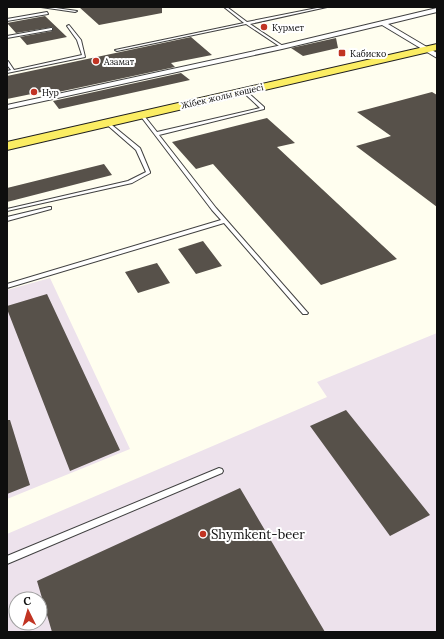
<svg xmlns="http://www.w3.org/2000/svg" width="444" height="639" font-family="Lora,serif">
<rect width="100%" height="100%" fill="#fffeef"/>
<!-- industrial -->
<path fill="#ede2ec" fill-rule="evenodd" d="M50,278l80,171 -123,50v-209z
M437,333v299h-430v-98l320,-137 -10,-15zM16,599h24v24h-24z"/>
<!-- building -->
<path fill="#57514a" d="M79,7h83v6l-63,12z
M45,16l22,21 -40,8 -7,-8 32,-6 1,-4 -37,6 -9,-10z
M191,37l21,18 -41,8 4,4 -126,27 -3,-3 -39,8v-23z
M336,38l2,10 -35,8 -12,-8z
M181,73l9,7 -131,29 -6,-8z
M432,92l5,3v112l-81,-61 35,-10 -34,-24z
M267,118l28,25 -18,4 120,112 -76,26 -108,-121 -17,5 -24,-27z
M104,164l8,11 -105,27v-14z
M203,241l19,25 -26,8 -18,-25z
M157,263l13,20 -32,10 -13,-21z
M47,294l73,156 -50,21 -63,-162v-3z
M346,410l84,105 -40,21 -80,-110z
M7,420h3l20,65 -23,9z
M240,488l85,144h-273l-15,-51z"/>
<g fill="none" stroke-linecap="round" stroke-linejoin="round">
<defs>
<path id="lane" d="M41,7h8l28,4 -2,1z
M224,7h3l20,15 75,-15h5l-77,17 33,22v2h-1l-36,-24 -129,27 -2,-1 129,-27z
M47,12l1,2 -41,7v-2z
M69,25l12,15 4,17 -78,16v-2l4,-1 -4,-5v-4h1l6,9 68,-15 -5,-15 -10,-14z
M51,28h1v2l-45,8v-2z
M243,90h2l19,17v2l-105,26 57,73 91,104 1,1 -1,1h-4l-79,-91 -217,65v-4l214,-64 -9,-10 -73,-96 3,-1 15,19 103,-24 -17,-16z
M105,121h2l33,27 10,24v1l-18,10 -125,28v-2l121,-28 18,-9 -10,-22 -31,-27z
M49,207h2v2l-44,12v-4z
M219,468l3,1 1,2 -1,2 -215,91v-8z"/>
<path id="street" d="M437,8v4l-49,12 49,29v5l-55,-33 -100,24 -275,60v-4l275,-60z"/>
<path id="primary" d="M437,44v6l-430,100v-8z"/>
</defs>
<!-- lane casing -->
<use href="#lane" stroke="#414141" stroke-width="2"/>
<!-- street casing -->
<use href="#street" stroke="#414141" stroke-width="2"/>
<!-- primary casing -->
<use href="#primary" stroke="#1f1f1f" stroke-width="2"/>
<!-- lane -->
<use href="#lane" fill="#fff" fill-rule="evenodd"/>
<!-- street -->
<use href="#street" fill="#fff" fill-rule="evenodd"/>
<!-- primary -->
<use href="#primary" fill="#fbed63" fill-rule="evenodd"/>
</g>
<!-- markers -->
<g fill="#c13423" stroke="#fff" stroke-width="1.5">
<circle cx="264" cy="27" r="4"/>
<rect x="338" y="49" width="8" height="8" rx="2"/>
<circle cx="96" cy="61" r="4"/>
<circle cx="34" cy="92" r="4"/>
<circle cx="203" cy="534" r="4"/>
</g>
<g text-anchor="middle" dominant-baseline="central" stroke-width="4" stroke-linejoin="round" paint-order="stroke">
<!-- far-poi labels -->
<g font-size="9" fill="#0e0e0e" stroke="#fff" text-anchor="start">
<text x="272" y="27">Курмет</text>
<text x="350" y="53">Кабиско</text>
<text x="104" y="61">Азамат</text>
<text x="42" y="92">Нур</text>
</g>
<!-- far-street labels -->
<g font-size="9" fill="#0e0e0e" stroke="#fff">
<text transform="translate(222 96) rotate(-13)">Жібек жолы көшесі</text>
</g>
<!-- near-poi labels -->
<g font-size="13" fill="#0e0e0e" stroke="#fff" text-anchor="start">
<text x="211" y="534">Shymkent-beer</text>
</g>
</g>
<!-- border -->
<rect width="444" height="639" fill="none" stroke="#0e0e0e" stroke-width="16"/>
<!-- north arrow -->
<g transform="translate(28 611) rotate(355)"><circle r="19" fill="#ffffff" stroke="#9f9f9f"/>
<path d="M0-3L7 15L0 10L-7 15Z" fill="#c13423"/>
<text y="-6" font-size="11" font-weight="bold" text-anchor="middle" fill="#0e0e0e">С</text>
</g>
</svg>
